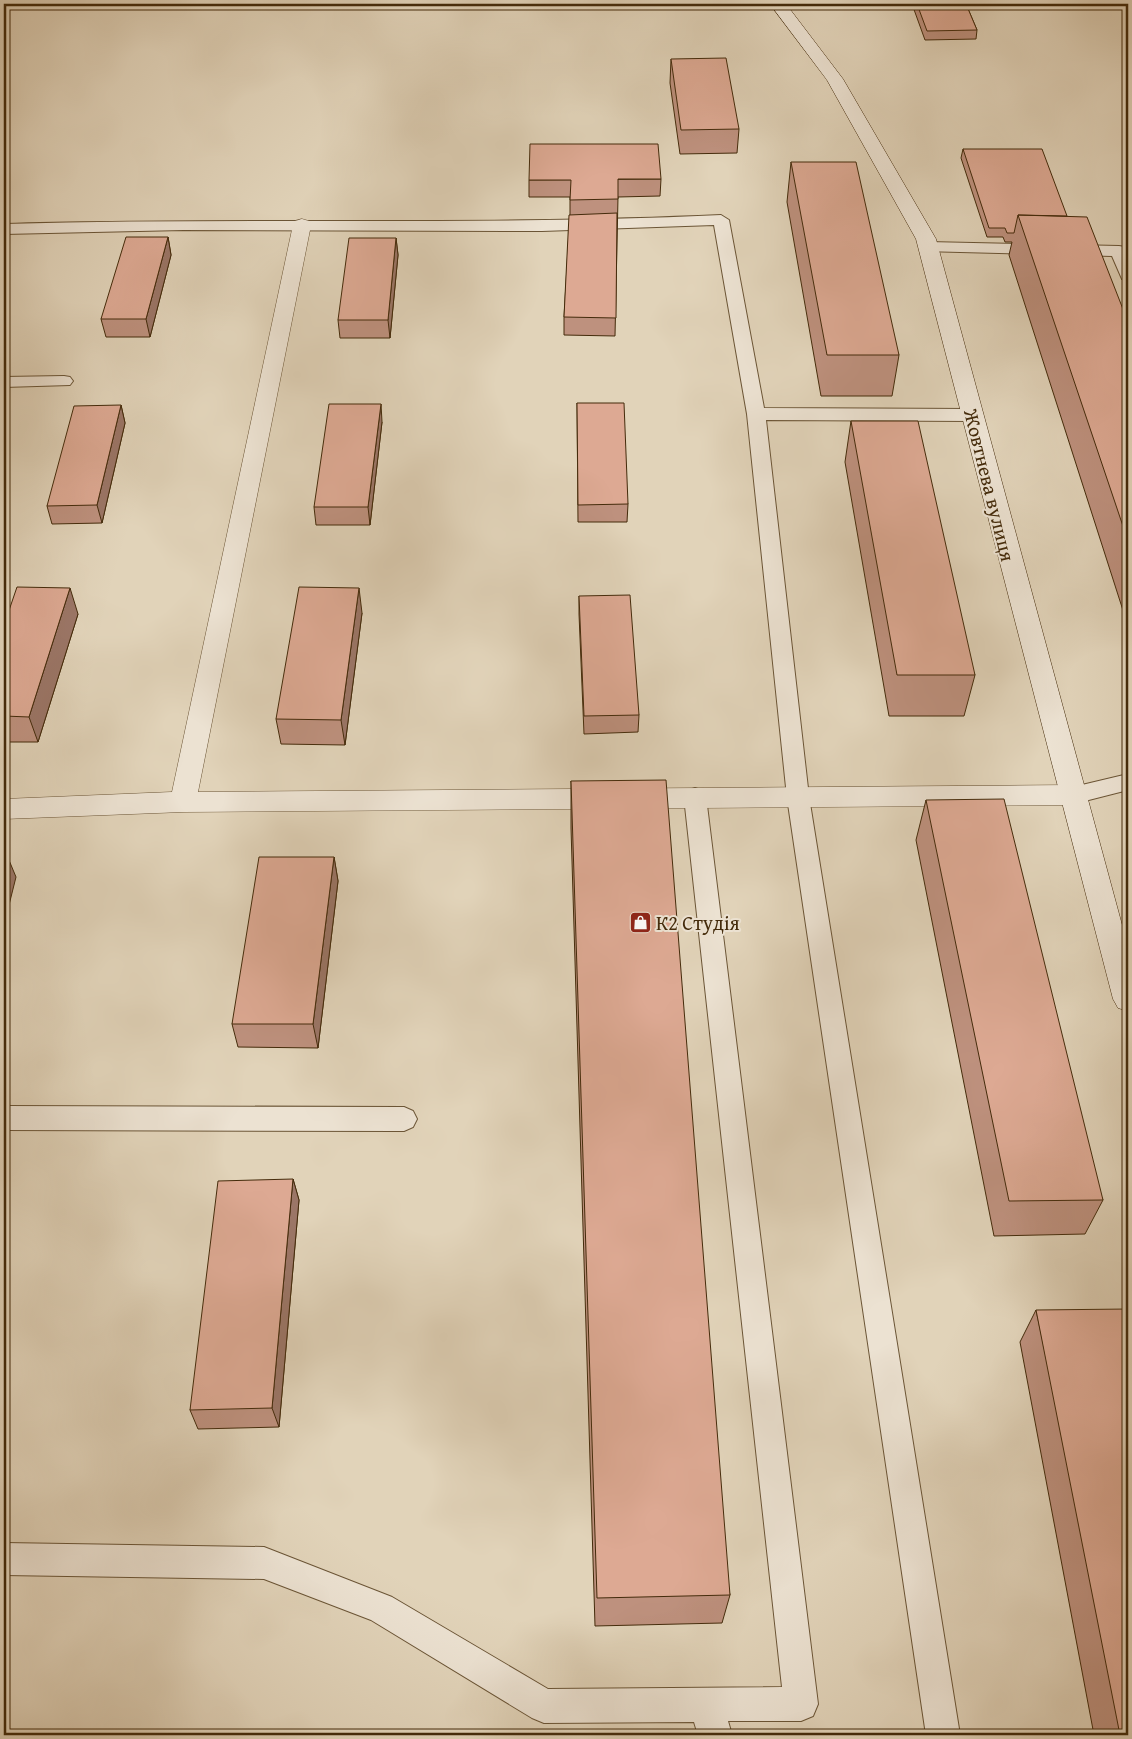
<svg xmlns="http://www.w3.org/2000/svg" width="1132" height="1739" font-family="'Gentium Book Plus',serif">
<rect width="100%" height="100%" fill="#e1d3b9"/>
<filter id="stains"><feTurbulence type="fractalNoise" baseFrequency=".004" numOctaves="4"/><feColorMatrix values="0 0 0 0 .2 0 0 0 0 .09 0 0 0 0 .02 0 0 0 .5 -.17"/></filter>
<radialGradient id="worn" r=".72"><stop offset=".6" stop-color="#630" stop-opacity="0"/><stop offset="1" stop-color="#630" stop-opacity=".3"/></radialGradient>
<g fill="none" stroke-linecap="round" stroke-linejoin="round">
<defs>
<path id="service" d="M721,215l8,5 35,188 208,1 7,2 2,4 -2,4 -7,2 -206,-1 43,377 151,938h-34l-139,-938 -40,-383 -33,-189 -172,6 -359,-1 -179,4v-10c239,-7 478,2 717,-9z
M928,242l191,4 6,1 3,7v26l-6,-1 -10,-23 -190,-5 -2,-4 2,-4z
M64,376l6,1 3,4 -3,4 -66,2v-10z
M1128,774v16l-55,14 -8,-3 -3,-6 3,-6z
M695,788l8,3 3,6 112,907 -5,12 -12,5h-73l4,14h-34l-4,-13 -150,1 -12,-5 -161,-98 -107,-41 -260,-4v-32l260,4 128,50 156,92 234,-2 -98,-890 3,-6z
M4,1106l400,1 9,4 4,8 -4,8 -9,4 -400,-1z"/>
<path id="minor" d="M302,219l7,2 2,4 -113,567 875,-7 9,3 4,7 -4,7 -9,3 -890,7 -179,7v-20l168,-7 121,-567 2,-4z"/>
<path id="secondary" d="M770,4h16l57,75 93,160 192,708v64l-10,-3 -5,-9 -197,-760 -89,-159z"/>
</defs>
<!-- service casing -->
<use href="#service" stroke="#6b5536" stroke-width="2"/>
<!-- minor casing -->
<use href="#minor" stroke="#6b5536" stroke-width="1"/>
<!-- secondary casing -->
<use href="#secondary" stroke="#442b0b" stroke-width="1"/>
<!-- service -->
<use href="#service" fill="#ece2d2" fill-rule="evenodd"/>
<!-- minor -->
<use href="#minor" fill="#ece2d2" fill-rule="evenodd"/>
<!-- secondary -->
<use href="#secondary" fill="#ece2d2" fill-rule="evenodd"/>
</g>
<!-- wall -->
<path fill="#be917e" stroke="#442b0b" d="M912,4h54l11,26 -1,9 -51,1z
M671,59l68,70 -2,24 -57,1 -10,-71z
M963,149l104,67 61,106v304l-119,-371 3,-13h-7l-2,-5h-16l-26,-79z
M791,162l108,193 -7,41h-71l-34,-194z
M661,179l-1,17 -42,1 -3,139 -51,-1v-18l6,-102v-18h-41v-17z
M168,237l3,18 -21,82h-44l-5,-18z
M396,238l2,17 -8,83h-50l-2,-18z
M577,403l51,101 -1,18h-49z
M121,405l4,18 -23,100 -50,1 -5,-18z
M851,421l124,254 -11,41h-75l-44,-254z
M382,422l-12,103h-54l-2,-18z
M579,596l60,119 -1,17 -54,2 -5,-120z
M362,613l-17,132 -64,-1 -5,-25z
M78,614l-40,128h-34v-117z
M571,781l159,814 -8,28 -127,3 -24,-798z
M926,800l177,400 -18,34 -91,2 -78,-396z
M334,857l4,24 -20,167 -80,-1 -6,-23z
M293,1179l6,21 -20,227 -81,2 -8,-19z
M1036,1310l92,425h-34l-74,-393z"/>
<!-- shaded-wall -->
<path fill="#9b7667" stroke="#442b0b" d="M168,237l3,18 -21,82 -4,-18z
M396,238l2,17 -8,83 -2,-18z
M381,404l1,18 -12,103 -2,-18z
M121,405l4,18 -23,100 -5,-18z
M70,588l8,26 -40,128 -9,-25z
M359,588l3,25 -17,132 -4,-25z
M6,853l10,24 -12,48v-65z
M334,857l4,24 -20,167 -5,-24z
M293,1179l6,21 -20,227 -7,-19z"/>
<!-- building -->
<path fill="#dda993" stroke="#442b0b" d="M917,4h49l11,26 -50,1z
M726,58l13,71 -58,1 -10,-71z
M530,144h128l3,35h-43v20l-48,1 1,-20h-42z
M963,149h79l25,67 -49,-1 -4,18h-7l-2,-5h-16z
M791,162h65l43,193h-72z
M617,213l-1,105 -52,-1 5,-102z
M1018,215l69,2 41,105v219z
M126,237h42l-22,82h-45z
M349,238h47l-8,82h-50z
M577,403h47l4,101 -50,1z
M329,404h52l-13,103h-54z
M121,405l-24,100 -50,1 27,-100z
M851,421h67l57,254h-78z
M17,587l53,1 -41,129 -25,-1v-91z
M299,587l60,1 -18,132 -65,-1z
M630,595l9,120 -55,1 -5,-120z
M666,780l64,815 -133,3 -26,-817z
M1004,799l99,401 -94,1 -83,-401z
M259,857h75l-21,167h-81z
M293,1179l-21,229 -82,2 28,-229z
M1128,1309v426h-8l-84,-425z"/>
<!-- icons -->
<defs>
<symbol id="shop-square" viewBox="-11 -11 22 22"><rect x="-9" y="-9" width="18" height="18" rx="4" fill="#8f2418" stroke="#ece2d2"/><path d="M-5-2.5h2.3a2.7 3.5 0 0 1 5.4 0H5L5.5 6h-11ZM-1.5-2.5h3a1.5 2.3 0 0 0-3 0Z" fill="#fff"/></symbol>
</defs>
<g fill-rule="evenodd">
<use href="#shop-square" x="628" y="910" width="25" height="25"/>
</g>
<g text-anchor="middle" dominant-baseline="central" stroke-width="4" stroke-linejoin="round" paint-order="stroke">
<!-- street labels -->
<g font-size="20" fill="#442b0b" stroke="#ece2d2">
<text transform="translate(990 485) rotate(76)">Жовтнева вулиця</text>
</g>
<!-- poi labels -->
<g font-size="20" fill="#442b0b" stroke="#ece2d2" text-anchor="start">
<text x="656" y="922">К2 Студiя</text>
</g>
</g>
<!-- margin -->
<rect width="1132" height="1739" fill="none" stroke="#e1d3b9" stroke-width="20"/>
<rect x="5" y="5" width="1122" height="1729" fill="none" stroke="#442b0b" stroke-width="2.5"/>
<rect x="10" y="10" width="1112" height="1719" fill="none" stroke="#442b0b"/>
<rect width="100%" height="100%" filter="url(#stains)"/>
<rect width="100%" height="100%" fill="url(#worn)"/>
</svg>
